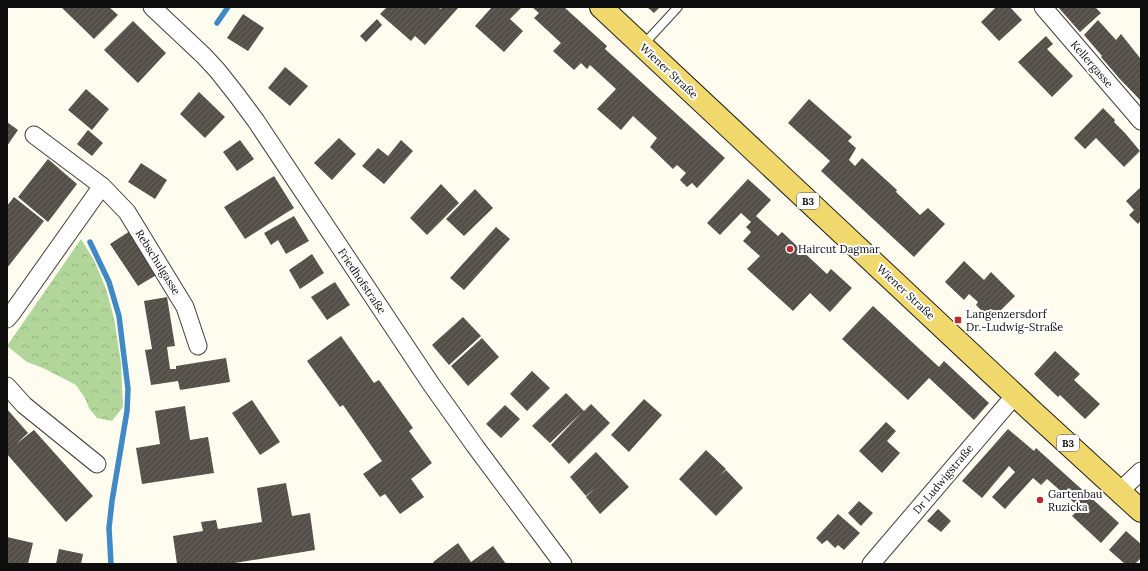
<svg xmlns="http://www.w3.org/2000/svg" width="1148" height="571" font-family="Lora,serif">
<defs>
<pattern id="forest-crowns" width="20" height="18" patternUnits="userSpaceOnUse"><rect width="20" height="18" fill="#b2d69a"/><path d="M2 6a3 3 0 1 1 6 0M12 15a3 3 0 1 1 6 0" fill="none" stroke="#98b684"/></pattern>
<pattern id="building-hatch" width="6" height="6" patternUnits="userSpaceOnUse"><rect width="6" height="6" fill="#554f4a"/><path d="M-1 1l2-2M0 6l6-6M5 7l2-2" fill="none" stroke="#686460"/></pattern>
</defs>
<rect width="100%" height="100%" fill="#fefcee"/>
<!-- forest -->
<path fill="url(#forest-crowns)" d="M81,239l13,21 12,29 8,29 7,45 2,44 -11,14 -15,-3 -8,-10 -4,-10 -9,-13 -33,-17 -16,-6 -20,-16z"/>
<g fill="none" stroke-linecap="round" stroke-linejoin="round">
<!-- stream -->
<path stroke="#4189c5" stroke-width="5.5" d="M217,23l11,-16
M90,242l19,40 10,34 9,73 -1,22 -15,90 -3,27 2,36"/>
</g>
<!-- building -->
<path fill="url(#building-hatch)" d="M61,7h48l9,8 -24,24z
M387,7h52l1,2 2,-2h15l1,1 -33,37 -10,-9 -4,5 -31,-27z
M492,7h30l-12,12 13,12 -19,21 -29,-26z
M532,7h32l43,39 -2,3 120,109 -28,30 -5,-5 -5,4 -7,-7 6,-7 -9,-8 -4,4 -23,-22 7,-9 -24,-22 -12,14 -24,-21 19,-20 -26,-24 -3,4 -6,-6 -7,7 -21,-19 8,-8 -27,-25 5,-5z
M647,7h13l-6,6z
M996,7h14l12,13 -23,21 -18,-19z
M1058,7h37l6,6 -21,19z
M243,14l21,14 -16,23 -21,-13z
M377,19l5,6 -16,17 -6,-6z
M1098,20l18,20 5,-6 19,24 1,-1v41l-1,2 -21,-22 -18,-21 1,-1 -18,-21z
M133,21l33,32 -28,30 -34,-33z
M1046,36l7,8 -6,5 26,27 -21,21 -34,-35z
M285,67l23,19 -18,20 -22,-18z
M86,89l23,20 -17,21 -24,-20z
M199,92l26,25 -20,21 -25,-24z
M809,99l43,38 -4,4 8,7 -7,12 6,6 7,-8 35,32 -1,2 24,23 8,-7 17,16 -31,33 -93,-86 9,-10 -42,-38z
M1103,108l12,12 -1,2 11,11 15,18 -16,16 -28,-29 -11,11 -11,-11z
M7,122l11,8 -11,16z
M88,130l15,13 -11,13 -15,-12z
M339,138l17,16 -24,26 -18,-17z
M240,140l14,19 -17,12 -14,-19z
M401,140l12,11 -29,33 -22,-18 16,-18 10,8z
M48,159l29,25 -29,38 -30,-25z
M141,163l26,17 -12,19 -27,-17z
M274,176l20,32 -49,31 -21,-32z
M748,179l23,21 -15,16 22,20 4,-4 45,42 4,-5 21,19 -22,24 -20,-19 -17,18 -46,-42 13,-13 -17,-15 8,-9 -5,-5 5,-5 -10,-9 -21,22 -13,-12z
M441,184l18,19 -32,32 -17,-17z
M1141,187v33l-3,4 -9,-9 5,-5 -8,-9z
M475,189l18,19 -29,28 -18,-17z
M14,197l30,24 -37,47v-62z
M294,216l15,25 -23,13 -8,-14 -7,5 -7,-12z
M496,227l14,12 -46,51 -14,-12z
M130,231l28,43 -20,12 -28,-42z
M312,254l12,19 -24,16 -11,-19z
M964,261l20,19 7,-8 24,24 -21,21 -4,-4 -3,3 -11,-11 2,-3 -9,-8 -5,6 -19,-18z
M335,282l15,23 -23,15 -16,-23z
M167,297l8,49 -8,1 3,22h6v-3l50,-8 4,24 -50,8 -2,-9 -27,4 -6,-35 7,-1 -8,-48z
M873,306l66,61 5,-6 45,42 -15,17 -45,-42 -21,22 -66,-61z
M463,317l18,19 -32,29 -17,-20z
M341,336l33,47 5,-3 34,48 -4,3 23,32 -21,16 13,18 -24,17 -15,-20 -5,3 -17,-23 19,-13 -39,-56 -3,2 -33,-46z
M482,338l17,19 -31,29 -17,-20z
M1055,351l25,23 -6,6 26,24 -15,15 -25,-24 -2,2 -24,-23z
M532,371l18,17 -23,23 -17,-17z
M566,393l18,18 7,-7 19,19 -41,41 -18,-19 31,-33 -32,31 -18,-17z
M644,399l18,16 -33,37 -18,-17z
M252,400l28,42 -20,13 -28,-42z
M505,405l15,14 -19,19 -15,-14z
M185,406l5,34 18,-3 6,36 -72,11 -6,-36 24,-4 -5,-33z
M7,409l21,24 -12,11 18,-14 59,66 -27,26 -59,-68z
M886,422l10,9 -9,10 13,12 -18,20 -23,-22z
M1008,429l26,22 2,-3 83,75 -18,20 -29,-27 8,-8 -33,-29 -6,6 -8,-7 -28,31 -13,-12 23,-25 -6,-6 -27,32 -20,-17z
M706,450l20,19 -6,7 6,-6 17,18 -27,28 -37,-37z
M596,452l33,35 -29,27 -14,-17 9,-9 -9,8 -16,-19z
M286,483l6,33 18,-3 5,37 -86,14h-52l-4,-28 30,-5 -2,-9 15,-2 2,9 44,-7 -5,-34z
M859,501l14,12 -12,13 -13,-13z
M938,509l13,12 -10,11 -14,-11z
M838,514l22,19 -16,17 -6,-5 -3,3 -8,-8 -5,4 -6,-6z
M1126,531l15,13v14l-6,6h-10l-16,-14z
M7,537l26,6 -5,21h-21z
M458,543l13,19 22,-16 13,18h-72l-1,-2z
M59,549l24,5 -2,10h-25z"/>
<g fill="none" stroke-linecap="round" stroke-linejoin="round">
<defs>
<path id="service" d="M643,45l35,-38"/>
<path id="minor" d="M152,7l52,49 13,14 19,24 20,27 175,263 44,62 88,118
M1043,7l98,114
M34,135l68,51 25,26 58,95 13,39
M7,319l5,-6 90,-127
M7,386l17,19 73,59
M1120,491l21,-20
M871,564l145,-170"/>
<path id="primary" d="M601,7l432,405 108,99"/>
</defs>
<!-- service casing -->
<use href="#service" stroke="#404040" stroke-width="10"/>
<!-- minor casing -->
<use href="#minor" stroke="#404040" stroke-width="19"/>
<!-- primary casing -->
<use href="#primary" stroke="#1e1e1e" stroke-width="24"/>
<!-- service -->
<use href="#service" stroke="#fff" stroke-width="8"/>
<!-- minor -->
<use href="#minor" stroke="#fff" stroke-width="17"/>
<!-- primary -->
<use href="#primary" stroke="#f0d86c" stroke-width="22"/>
</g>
<!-- markers -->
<g fill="#b52e2d" stroke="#fff" stroke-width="1.5">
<circle cx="790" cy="249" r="4"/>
<rect x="954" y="316" width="8" height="8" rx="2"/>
<circle cx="1040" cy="500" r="4"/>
</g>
<g text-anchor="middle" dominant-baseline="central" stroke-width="4" stroke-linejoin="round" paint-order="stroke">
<!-- shield labels -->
<g fill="#fff" stroke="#565656" stroke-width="1">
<rect x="797" y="193" width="22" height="16" rx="3"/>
<rect x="1057" y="435" width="22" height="16" rx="3"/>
</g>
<g font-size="10" font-weight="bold" fill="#0d0d0d">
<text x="808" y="201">B3</text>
<text x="1068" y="443">B3</text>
</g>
<!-- street labels -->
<g font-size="11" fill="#0d0d0d" stroke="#fff">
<text transform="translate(1092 64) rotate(49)">Kellergasse</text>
<text transform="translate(669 71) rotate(43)">Wiener Straße</text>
<text transform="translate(158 262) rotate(58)">Rebschulgasse</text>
<text transform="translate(362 281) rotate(56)">Friedhofstraße</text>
<text transform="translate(906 292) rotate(43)">Wiener Straße</text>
<text transform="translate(943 479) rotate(-50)">Dr Ludwigstraße</text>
</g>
<!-- poi labels -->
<g font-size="11" fill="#0d0d0d" stroke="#fff" text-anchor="start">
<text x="798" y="249">Haircut Dagmar</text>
<text x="966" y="314">Langenzersdorf<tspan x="966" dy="13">Dr.-Ludwig-Straße</tspan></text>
<text x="1048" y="494">Gartenbau<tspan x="1048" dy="13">Ruzicka</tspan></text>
</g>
</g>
<!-- border -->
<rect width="1148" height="571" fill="none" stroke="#0d0d0d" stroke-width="16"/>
</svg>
